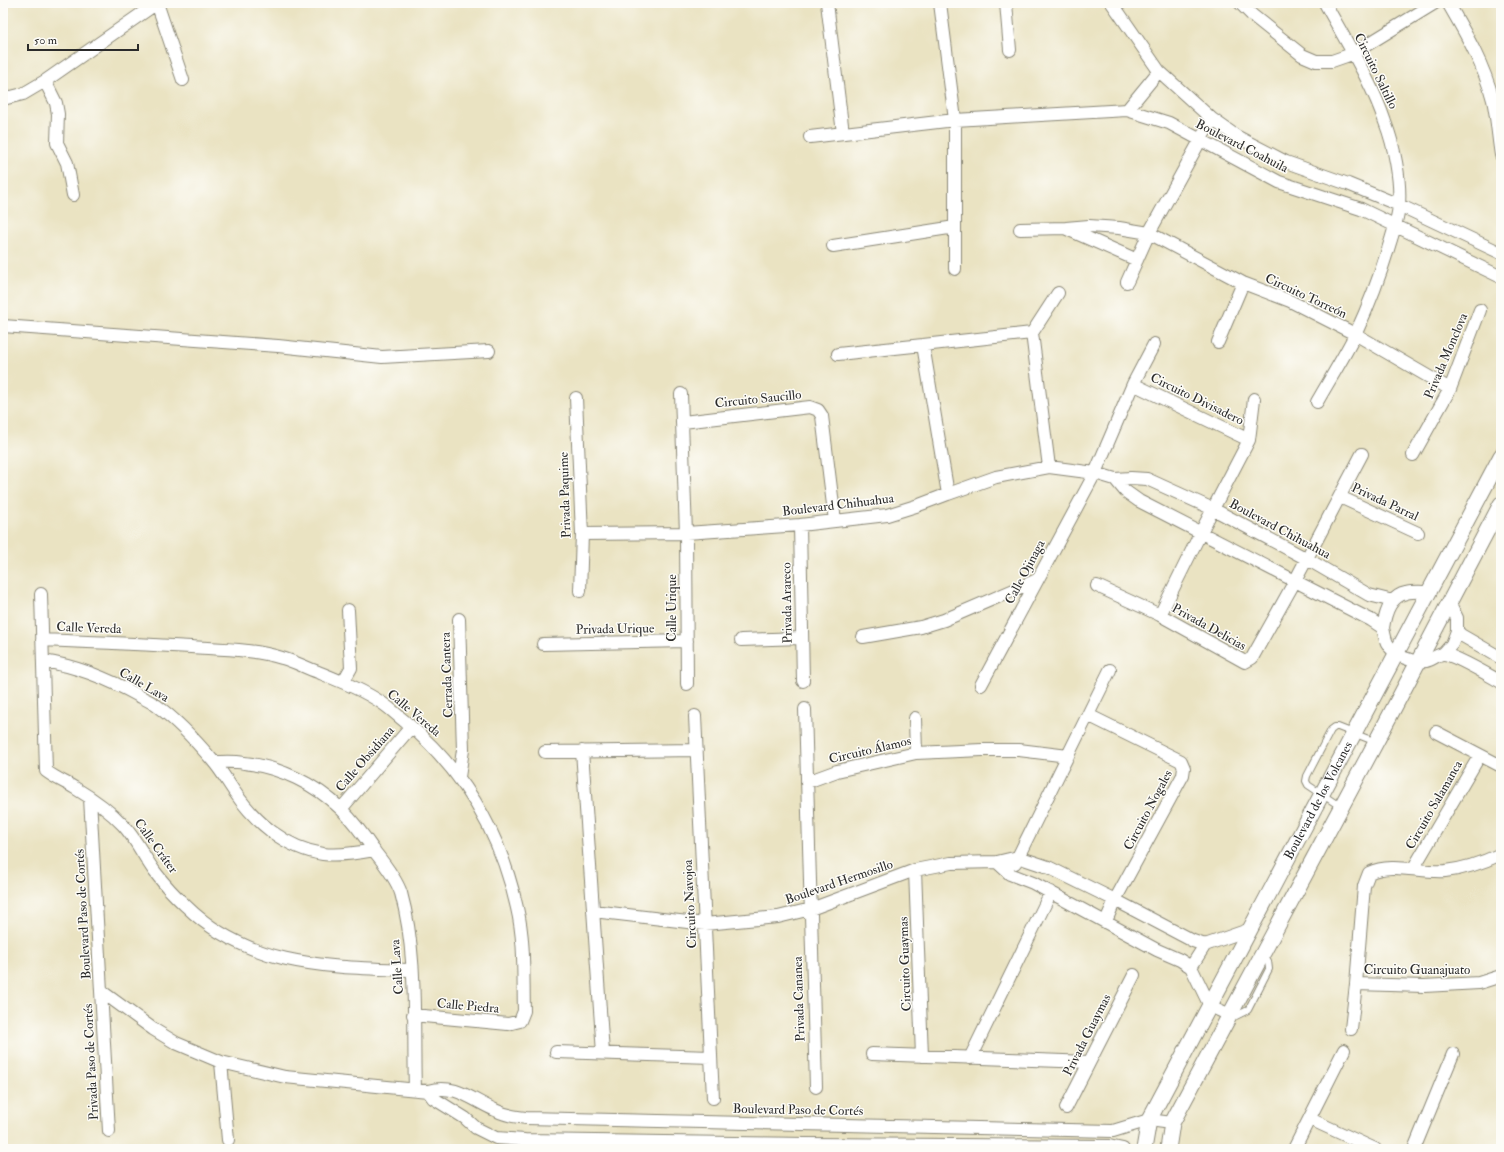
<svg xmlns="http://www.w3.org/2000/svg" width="1504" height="1152" font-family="'IM FELL Double Pica',serif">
<rect width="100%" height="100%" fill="#fdfcf7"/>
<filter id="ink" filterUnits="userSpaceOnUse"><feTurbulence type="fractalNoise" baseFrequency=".025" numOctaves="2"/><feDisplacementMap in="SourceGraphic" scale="8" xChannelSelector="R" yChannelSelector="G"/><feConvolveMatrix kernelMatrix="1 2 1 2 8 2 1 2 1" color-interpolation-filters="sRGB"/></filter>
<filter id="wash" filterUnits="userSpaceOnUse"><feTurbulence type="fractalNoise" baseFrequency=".012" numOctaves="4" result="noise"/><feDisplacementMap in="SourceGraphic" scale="16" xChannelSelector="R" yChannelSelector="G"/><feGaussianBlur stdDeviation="0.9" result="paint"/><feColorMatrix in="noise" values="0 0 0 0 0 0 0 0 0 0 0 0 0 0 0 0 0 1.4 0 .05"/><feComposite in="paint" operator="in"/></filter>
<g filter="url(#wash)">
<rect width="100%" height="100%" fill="#eae3c2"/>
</g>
<g filter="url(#ink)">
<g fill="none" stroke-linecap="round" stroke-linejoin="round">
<defs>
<path id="service" d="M1341,807l-33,-22 -2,-4 1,-5 24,-46 4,-3h3l38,15
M1232,1015l4,1 12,-6 21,-41 -1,-8 -4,-7"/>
<path id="minor" d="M157,3l26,77
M827,3l16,130
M940,3l15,117v149
M1006,3l4,47
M1112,3l47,68 53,48 24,17 50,26 62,22 51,21 102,48
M1240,3l12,12 50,40 14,6h16l20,-7 83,-51
M1448,3c18,31 36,62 45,97 4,18 5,37 8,55
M45,81l11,22 2,11 -1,29 10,20 6,32
M3,99l20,-5 22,-13 112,-78
M1127,110l32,-39
M810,137l145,-17 172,-10 42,13 110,59 82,27 140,68
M1020,229l46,-1 23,-2 30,2 30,5 94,50 47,18 65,33 95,55
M1067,229l70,31
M833,246l122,-19
M1127,282l22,-49 63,-114
M3,326l275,20 104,11 107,-6
M1218,342l25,-59
M923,345l109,-12
M838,354l85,-9 25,149
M1133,384l116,56 5,-41
M681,394l5,139 1,151
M576,398l6,136 -2,57
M1317,402c13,-23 27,-45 39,-69 13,-28 24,-57 33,-87 4,-13 9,-27 10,-41 2,-25 -5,-60 -14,-83 -14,-42 -39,-80 -60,-119
M683,422l127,-15 8,3 4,6 13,105
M1413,455l37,-66 30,-79
M1049,467l-17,-134 26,-40
M1115,479l10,12 14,10 232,119 12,8c1,4 2,11 4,15 7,13 25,20 39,18 6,-1 12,-7 17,-7 10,0 47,22 58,28
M1340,497l78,36
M800,525l3,156
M582,534l104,-1 114,-8 87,-10 32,-10 29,-11 48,-17 53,-10 46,6 20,6 16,-1 16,1 66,30 94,50 62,36 24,6
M1097,586l63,29 85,47 7,-4 43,-77 67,-127
M41,594l5,177c9,7 19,11 29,17 15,9 36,24 48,37 13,14 21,32 32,47 9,12 20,24 31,34 63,62 144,61 226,64
M1449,602l8,16v13l4,4 40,23
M1160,615l41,-83 48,-92
M1383,628c2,-14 7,-32 23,-35 7,-2 16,-1 23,-1
M863,637l58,-10 23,-7 93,-40
M42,640c50,2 99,4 149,7 30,2 62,2 91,11 12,3 24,10 36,14 22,9 45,18 64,31 9,6 17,14 25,20 58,49 94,112 110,185 8,33 6,69 7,103l-4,10 -12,3 -95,-9
M741,640l60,-2
M543,644l144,-3
M1443,654l9,-10 5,-13
M43,661c33,5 66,18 96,35 6,3 13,6 18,10 21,15 40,36 56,55 8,9 14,20 21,30 21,31 51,57 89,63 17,2 35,-1 51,-4
M343,682l8,-14 -3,-58
M981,685l114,-212 38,-89 21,-40
M805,709l11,378
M1088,715l93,46 3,7 -1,7 -68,125 -9,21
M695,716l18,382
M915,718l1,35
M1436,732l65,34
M582,751l21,302
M545,752l152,-2
M214,762c10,0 20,-1 30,1 36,4 71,21 97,46 13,13 24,28 34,43 8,10 22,29 26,41 17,61 12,133 14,196
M459,777l4,-27 -4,-131
M807,782l30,-11 79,-18 66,-3h37l49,6
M90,798l19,333
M341,809l70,-82
M997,862l13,12 23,9 124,67 23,10 11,7 19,39 20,9
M1015,863l95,-193
M1413,869l67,-114
M915,870l7,186
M593,911l112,13 73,-7 33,-8 104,-39 36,-7 46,-1 21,-5 30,10 67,33 78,41 12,4 46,-16
M1191,967l14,-22
M1356,984l68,2 55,-3 22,-7
M101,991l52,38 23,14 45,19 64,15 143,14c27,-8 44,9 67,19 10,5 20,7 31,8l587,13 36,-11 23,3
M1351,1029l5,-45 8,-98 5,-13c23,-11 51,0 76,-2 19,-2 39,-9 56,-17
M556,1052l155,5
M872,1054l217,8
M970,1058l81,-166
M221,1062l7,78
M428,1091l5,7 32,20 11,10 20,10 29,2 280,4 304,2 14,3
M1066,1108l68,-133
M1310,1119l65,30
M1294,1149l50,-99
M1414,1149l39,-95"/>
<g id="tertiary">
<path id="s1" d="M1144,1149l5,-29 352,-664"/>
<path d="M1168,1149l4,-26 204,-381 125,-238"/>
</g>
</defs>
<!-- service casing -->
<use href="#service" stroke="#8a8776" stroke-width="8"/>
<!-- minor casing -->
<use href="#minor" stroke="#8a8776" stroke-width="14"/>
<!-- tertiary casing -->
<use href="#tertiary" stroke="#8a8776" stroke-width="17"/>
<!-- service -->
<use href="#service" stroke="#fff" stroke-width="6"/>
<!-- minor -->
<use href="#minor" stroke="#fff" stroke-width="12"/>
<!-- tertiary -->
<use href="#tertiary" stroke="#fff" stroke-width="15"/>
</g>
</g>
<g text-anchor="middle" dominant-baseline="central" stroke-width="3" stroke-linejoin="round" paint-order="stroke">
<!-- street labels -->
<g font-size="13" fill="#2b2b2b" stroke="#fdfcf7">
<text transform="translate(1376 71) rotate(64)">Circuito Saltillo</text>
<text transform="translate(1242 146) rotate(27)">Boulevard Coahuila</text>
<text transform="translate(1306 296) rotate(25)">Circuito Torreón</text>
<text transform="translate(1446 356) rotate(-67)">Privada Monclova</text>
<text transform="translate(758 399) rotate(-6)">Circuito Saucillo</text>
<text transform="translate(1197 399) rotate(26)">Circuito Divisadero</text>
<text transform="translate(565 495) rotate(-92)">Privada Paquime</text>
<text transform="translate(1385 502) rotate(25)">Privada Parral</text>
<text transform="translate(838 505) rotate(-7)">Boulevard Chihuahua</text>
<text transform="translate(1280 529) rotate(28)">Boulevard Chihuahua</text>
<text transform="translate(1025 572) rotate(-62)">Calle Ojinaga</text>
<text transform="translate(787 603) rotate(-91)">Privada Arareco</text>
<text transform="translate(672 608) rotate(-90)">Calle Urique</text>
<text transform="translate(1209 627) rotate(29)">Privada Delicias</text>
<text transform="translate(89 628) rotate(2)">Calle Vereda</text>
<text transform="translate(615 629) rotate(-1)">Privada Urique</text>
<text transform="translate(447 675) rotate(-92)">Cerrada Cantera</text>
<text transform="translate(144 685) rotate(30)">Calle Lava</text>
<text transform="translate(414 713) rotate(40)">Calle Vereda</text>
<text transform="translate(870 750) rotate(-13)">Circuito Álamos</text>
<text transform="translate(365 759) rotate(-49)">Calle Obsidiana</text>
<text stroke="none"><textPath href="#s1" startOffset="391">Boulevard de los Volcanes</textPath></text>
<text transform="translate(1434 805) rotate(-60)">Circuito Salamanca</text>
<text transform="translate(1148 810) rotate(-62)">Circuito Nogales</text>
<text transform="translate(156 846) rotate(54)">Calle Cráter</text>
<text transform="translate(839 882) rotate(-19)">Boulevard Hermosillo</text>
<text transform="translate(690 904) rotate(-93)">Circuito Navojoa</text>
<text transform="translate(83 914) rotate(-93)">Boulevard Paso de Cortés</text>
<text transform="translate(905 964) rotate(-92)">Circuito Guaymas</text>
<text transform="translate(397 967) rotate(-94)">Calle Lava</text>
<text x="1417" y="970">Circuito Guanajuato</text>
<text transform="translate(799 999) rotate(-92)">Privada Cananea</text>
<text transform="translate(468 1006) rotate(5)">Calle Piedra</text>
<text transform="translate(1087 1035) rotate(-63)">Privada Guaymas</text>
<text transform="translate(91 1062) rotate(-93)">Privada Paso de Cortés</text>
<text transform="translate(798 1110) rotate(1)">Boulevard Paso de Cortés</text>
</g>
</g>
<!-- margin -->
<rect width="1504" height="1152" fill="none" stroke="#fdfcf7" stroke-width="16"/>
<!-- scale -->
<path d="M28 44v6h110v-6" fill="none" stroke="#2b2b2b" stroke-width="2"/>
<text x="34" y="44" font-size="12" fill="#2b2b2b" stroke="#fdfcf7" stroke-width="3" paint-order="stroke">50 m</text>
</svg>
